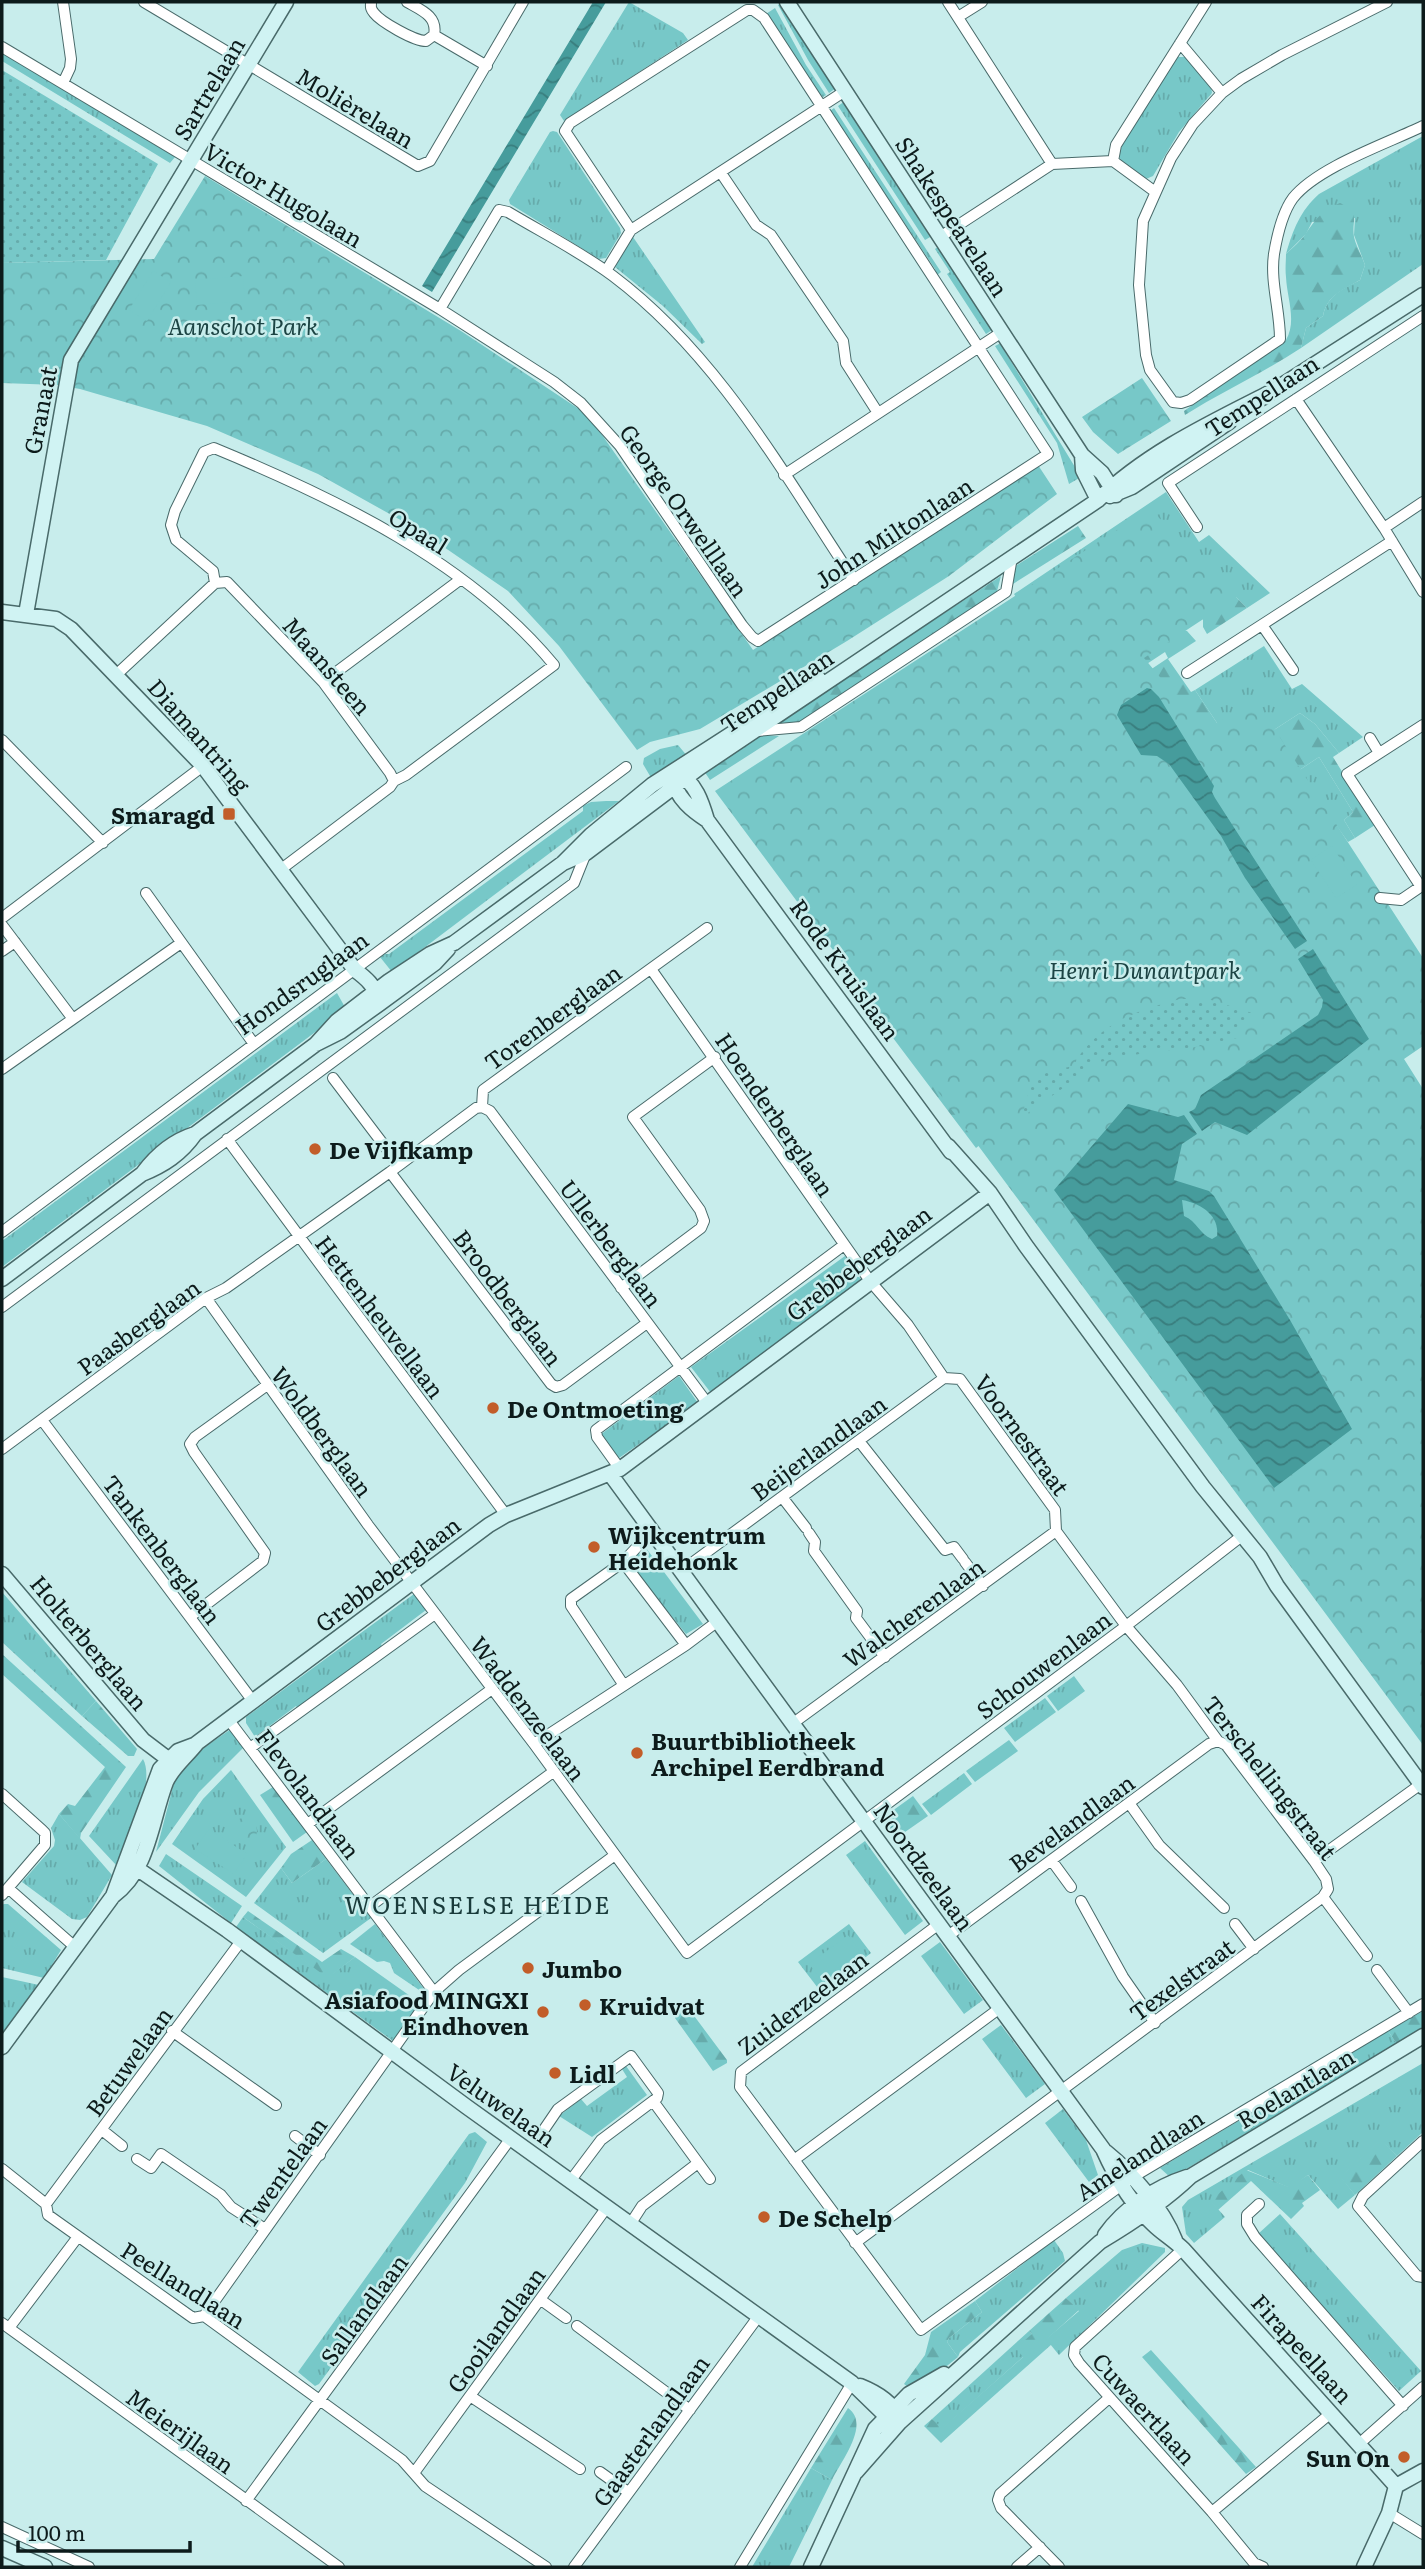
<svg xmlns="http://www.w3.org/2000/svg" width="1425" height="2569" font-family="Literata,serif">
<defs>
<pattern id="grass-tufts" width="24" height="20" patternUnits="userSpaceOnUse" patternTransform="scale(1.75)"><rect width="24" height="20" fill="#77c8c8"/><path d="M3 7l-1-3M5 7V3M7 7l1-3M15 17l-1-3M17 17v-4M19 17l1-3" fill="none" stroke="#66abab"/></pattern>
<pattern id="forest-firs" width="22" height="20" patternUnits="userSpaceOnUse" patternTransform="scale(1.75)"><rect width="22" height="20" fill="#77c8c8"/><path d="M5 1l3.5 6h-7zM16 11l3.5 6h-7z" fill="#66abab"/></pattern>
<pattern id="park-crowns" width="20" height="18" patternUnits="userSpaceOnUse" patternTransform="scale(1.75)"><rect width="20" height="18" fill="#77c8c8"/><path d="M2 6a3 3 0 1 1 6 0M12 15a3 3 0 1 1 6 0" fill="none" stroke="#66abab"/></pattern>
<pattern id="garden-dots" width="8" height="8" patternUnits="userSpaceOnUse" patternTransform="scale(1.75)"><rect width="8" height="8" fill="#77c8c8"/><path d="M2 2h.1M6 6h.1" fill="none" stroke="#66abab" stroke-width="1.8" stroke-linecap="round"/></pattern>
<pattern id="water-waves" width="16" height="10" patternUnits="userSpaceOnUse" patternTransform="scale(1.75)"><rect width="16" height="10" fill="#469c9c"/><path d="M0 5q4-4 8 0t8 0" fill="none" stroke="#397e7e"/></pattern>
</defs>
<rect width="100%" height="100%" fill="#c8edec"/>
<!-- grass -->
<path fill="url(#grass-tufts)" d="M629,2l54,31 5,7 -124,81 -4,-6z
M781,3l55,85 -7,5 -21,-33 -30,-55z
M775,8l31,57 20,30 -3,2 -5,-3 -52,-80z
M2,52l173,105 -5,6 -168,-102z
M1175,57h11l25,29 1,7 -33,39 -26,44 -7,3 -26,-15 -1,-13z
M845,101l87,135 -7,4 -87,-134z
M834,108l107,164 -5,4 -1,-7 -105,-158z
M553,131l4,1 63,96 1,5 -15,25 -7,1 -89,-55 -1,-4 41,-68z
M1423,136v128l-122,84 5,-20 17,-12c4,-21 20,-27 37,-36l5,-15 -11,-30 1,-17 -43,4 -6,12 -20,20c7,-24 14,-43 33,-60z
M633,237l72,105 -3,2 -39,-38 -48,-39z
M939,246l53,84 -6,4 -39,-60 3,-2 -15,-23z
M999,344l2,1 80,132 -12,7 -12,-41 -62,-97z
M1166,492l33,50 10,-7 61,58 -23,15 -15,-15 -180,62 -38,-61z
M1264,646l28,43 10,-5 61,53 -24,16 -24,-29 -15,-11 -54,35 -23,-16 -28,-42z
M678,745l10,12 -35,24 -10,-17 1,-6 16,-9z
M1319,757l34,55 -9,8 11,18 -7,4 -14,-20 -45,-45z
M606,801h13l-227,171 -12,-15 5,-3h4l194,-143v-5l8,-4z
M337,993l9,16 -344,258v-26z
M845,1256l17,25 -151,112 -20,-26z
M679,1376l19,27 -79,55 -3,-1 -16,-22z
M646,1548l57,76 -17,10 -59,-73z
M2,1592l94,109 -14,15 -80,-74z
M414,1594l12,16 -45,34 2,5 -84,61 -3,-4 -41,31 -9,-14v-6z
M1074,1676l11,15 -27,20 -11,-15z
M1045,1698l11,14 -41,30 -11,-14z
M231,1729l13,18 -45,45 -43,60 19,-73c12,-22 35,-35 56,-50z
M1009,1740l9,11 -43,31 -9,-11z
M143,1759c13,23 -15,84 -26,107l-28,-30z
M231,1770l55,77 -40,50 -74,-53 31,-45z
M964,1773l8,11 -41,31 -9,-11z
M59,1814l53,61 -25,42 -7,3 -8,-1 -50,-37 32,-36 1,-6 -4,-12z
M865,1841l58,80 -18,14 -59,-80z
M166,1854l76,52 -11,17 -72,-57z
M326,1859l45,59 -48,35 -69,-50 27,-35 11,15z
M4,1904h4l53,46 -17,28 -42,-10v-63z
M243,1917l85,60 27,-20 65,46 -27,38 -157,-114z
M375,1924l49,65 1,5 -31,-21 -4,-10 -6,-2 -7,1 -27,-18z
M849,1924l22,29 -50,39 -23,-30z
M940,1942l43,58 -19,14 -43,-58z
M2,1977l37,8 -37,52z
M1001,2025l44,59 -19,14 -44,-59z
M1388,2031l9,13 -226,134 -11,-10z
M1423,2063v69l-26,24 -16,-16 -40,37 14,18 -17,14 -30,-34 -18,13 -42,-18 -37,31 14,16 -31,26 -8,-9 -4,-27 6,-7z
M626,2066l21,29 -55,42 -33,-21 22,-17 6,7 40,-29 -5,-8z
M1063,2109l23,31 12,35 -9,7 -44,-59z
M475,2132l12,10 -22,41 -146,201 -4,2 -17,-14 171,-238z
M1280,2214l141,157 -22,20 -141,-157z
M1054,2240l9,13 2,8 -105,91 -2,5 -11,-15 2,-4 33,-26 -7,-11z
M1142,2243l23,5v4l-106,103 -13,-16 33,-28 -13,-13 56,-48z
M1029,2331l3,3 -9,23 -81,72 -10,-10z
M811,2468l21,12 -43,87h-37z"/>
<!-- forest -->
<path fill="url(#forest-firs)" d="M1340,203c22,9 11,16 14,34 2,9 8,19 11,28l-5,15c-17,10 -33,15 -37,36l-17,12 -5,20c-38,25 -78,43 -116,67l-1,-4 102,-71c11,-19 1,-42 0,-63 -1,-8 0,-16 0,-23 7,-7 15,-13 20,-21 10,-14 17,-24 34,-30z
M1078,526l8,12 -73,46 1,-17z
M1104,548l128,45 15,15 -40,26 -4,-7v-8l-24,10 8,2 9,10 -28,18 23,33 4,-2 28,42 23,16 54,-35 15,11 24,29 -6,4 42,68 -20,13 -11,-18 9,-8 -34,-55 -30,20 -56,-15 -86,-90 21,-14 -3,-6 -82,54z
M1001,576l-5,19 -194,128 -30,3z
M757,735l22,1 -69,44 -6,-9z
M880,1006l101,138 -5,4 -98,-130 -5,-8z
M2,1654l124,113 -45,66 -1,6 -21,-25 9,-10 7,2 30,-39 -103,-93z
M96,1701l41,48 -3,7h-6l-46,-40z
M273,1787l34,45 -14,10 -33,-47z
M913,1796l15,20 -33,23 -14,-20z
M312,1840l14,19 -34,24 -11,-15 10,-14z
M248,1911l74,51 19,-13 14,8 -27,21 -85,-61z
M685,2008l4,1 38,51v3l-14,8 -38,-53 1,-3z
M1423,2011v18l-26,15 -9,-13z
M1381,2139l16,17 -42,39 -15,-18z
M1246,2170l43,17 19,-12 12,15 -18,13 2,3 -13,13 -40,-38 -33,29 -8,-9z
M1066,2298l13,12 -32,29 5,5 -111,99 -17,-17 8,-7 10,9 81,-71 -7,-9 16,-14 -3,-3z
M975,2301l7,11 -33,26 -2,4 11,15 -31,25 -19,5 -4,-3 21,-29 6,-23z
M1151,2350l105,117 -10,7 -104,-117z
M848,2408c23,16 -7,53 -16,72l-21,-12z"/>
<!-- park -->
<path fill="url(#park-crowns)" d="M205,176l256,155 127,84 165,235 285,-185 19,29 -108,82 -102,65 -147,88 -50,13 -13,8 -78,-104 -51,-55 -86,-59 -104,-58 -111,-48 -127,-37 -23,-4 -55,-2v-120l152,-4z
M1142,378l29,43 -53,33 -25,-22 -11,-15z
M1149,509l94,84 -99,65 61,73 50,-32 168,259v88l-19,13 19,30v656l-708,-954z
M231 1831a13 13 0 1 1 26 0a13 13 0 1 1-26 0Z"/>
<!-- garden -->
<path fill="url(#garden-dots)" d="M2,70l156,94 -52,96 -104,3z
M1180,999h28l44,14 -15,25 -51,11 -37,3 -49,10 -78,55 10,-40 40,-11c28,-43 60,-54 108,-67z"/>
<!-- pitch -->
<path fill="#77c8c8" d="M153,271l18,11 -24,39 -18,-11z
M243,276l2,25 -48,4 -2,-25z
M1332,846l25,39 -21,13 -25,-38z
M209,1829l38,25 -13,20 -39,-25z
M848,1935l12,16 -38,29 -13,-16z"/>
<!-- water -->
<path fill="url(#water-waves)" fill-rule="evenodd" d="M593,2h13l-174,290 -10,-6z
M1147,688l4,1 8,8 55,89 -2,6 3,6 92,143 -12,8 -50,-71 -24,-42 -52,-72 -12,-8 -16,-1 -24,-40 4,-10z
M1313,949l56,90 -122,96 -32,-13 -13,9 -13,-19 6,-3 6,-14 117,-80 4,-8 1,-7 -25,-41z
M1128,1104l50,13 6,-2 13,19 -15,10 -8,36 35,11 5,5 76,124 62,109 -78,59 -220,-298zM1182,1200c18,3 38,15 35,36l-5,3c-13,-5 -15,-18 -28,-23z"/>
<g fill="none" stroke-linecap="round" stroke-linejoin="round">
<defs>
<path id="street" d="M63,2l8,57 -1,9 -7,15
M144,2l274,164 12,-5 93,-159
M371,2c0,5 -1,6 3,11 7,9 40,28 52,28l8,-6
M407,2c14,8 31,14 27,33
M948,2l104,162
M1387,2l-105,53 -41,24 -19,14 -29,31 -22,34 -28,63 -4,64 7,70 4,15 23,32 8,1 9,-3 90,-61c0,-29 -10,-57 -6,-85 3,-18 8,-41 19,-56 25,-31 93,-54 130,-72
M958,17l24,-15
M434,35l53,31
M1180,43l42,50
M2,47l438,262 114,73 27,21 39,43 122,179 10,12 6,4 290,-187 -284,-436 -11,-8h-6l-177,113 -5,8 66,99
M1113,161l3,-16 90,-143
M721,173l35,52 15,10 72,106 3,22 32,50
M940,237l112,-73 61,-3 41,30
M606,271l25,-41 214,-139
M440,309l59,-99 9,2c35,21 73,40 105,64 105,79 170,197 241,304
M1296,399l88,129 39,64
M784,475l218,-143
M1197,527l-29,-44 255,-167
M1384,528l39,-26
M215,583l-2,-12 -37,-31 -5,-15 4,-14 29,-59 10,-4c121,50 255,114 340,217l-148,110 -12,6
M1262,625l31,45
M1187,673l205,-132
M116,675l99,-92 12,-1 96,100 67,91 4,8 -4,6 -110,83
M323,682l138,-103
M757,731l44,-4 205,-135 6,-35
M1370,738l9,15
M2,740l101,103
M1421,887l-74,-113 76,-49
M146,893l108,151
M1380,898l21,2 22,-15
M2,918l201,-152
M2,925l71,94 -71,50
M2,951l13,-9
M651,969l219,312 38,44 36,53 16,1 95,131 1,21 70,95 51,59 41,56 8,4 88,116 12,18 2,10 -5,8 44,59
M73,1019l108,-76
M333,1078l66,87
M482,1107l8,4 218,293
M227,1139l279,376
M390,1172l161,212 5,3 7,-2 84,-62
M2,1232l624,-465
M621,1288l80,-60 3,-7 -4,-11 -67,-93 82,-60
M206,1298l162,227 166,219 153,209 439,-327 117,-91
M2,1307l572,-424 12,-30
M42,1420l210,280
M859,1441l86,109 9,-3 9,12
M2,1449l204,-151 20,-10 164,-116 86,-64 6,-1 1,-17 224,-162
M620,1469l-23,-32 -1,-7 248,-185
M782,1497l24,31
M809,1533l6,9 -1,9 43,60 -1,7 29,39
M623,1562l63,83
M965,1562l18,24
M681,1571l263,-193
M191,1616l72,-55 2,-8 -71,-101 -4,-8 5,-7 71,-51
M623,1684l-52,-78v-7l52,-37 29,-31
M228,1719l206,273
M792,1724l264,-193
M534,1744l152,-99 32,-24
M250,1748l185,-134
M2,1794l40,36 3,3v12l-43,50
M1129,1803l30,42 65,63
M309,1823l183,-134
M1052,1861l19,26
M1314,1861l107,-77
M8,1888l67,59
M1081,1901l42,76 32,46
M369,1907l184,-135
M939,1924l-198,148 -1,15 181,243 212,-153 290,-173
M1235,1924l19,25
M948,1936l261,-192 9,-3
M1377,1970l32,43
M172,2031l104,74
M653,2101l57,78
M102,2130l20,16
M543,2131l15,-22 73,-53 27,37 -1,5 -56,42 -30,40
M295,2136l25,19
M1423,2141l-60,55 -5,10 59,70 6,1
M137,2159l14,9 10,-14 60,41 10,12 34,22
M794,2160l206,-152
M2,2169l44,35 2,11 145,103 11,-2 198,144 23,26 121,81
M46,2204l195,-263
M1259,2204l-12,11v9l8,13 148,169
M631,2223l11,-17 56,-43
M855,2243l468,-346
M1183,2249l-108,98 -1,8 5,8 133,149 42,51 9,4
M541,2300l25,18
M204,2316l230,-324 25,-22 156,-115
M2,2323l337,244
M577,2326l113,84
M9,2328l68,-90
M470,2396l110,73
M1359,2444l64,-57
M600,2472l28,20
M414,2473l193,-266
M246,2501l265,-363
M1212,2512l119,-99
M1389,2513l34,21
M2,2527l87,40
M574,2567l184,-250
M740,2567l112,-184
M1017,2567l23,-20
M1059,2567l-58,-59 -3,-8 2,-6 109,-96"/>
<path id="secondary" d="M787,2l295,453 20,18 14,22
M1262,398l161,-103
M1082,455l1,15 15,30
M1110,496l22,-9 97,-65
M2,612l54,7 15,10 132,137 152,204c11,8 20,16 23,29
M26,614l45,-254 215,-358
M678,774c17,7 24,29 29,46
M674,780c2,18 19,31 33,40l244,332
M563,863l23,-10 113,-85 399,-268c48,-47 112,-77 171,-107
M316,1044l21,-23 52,-40 41,-27 24,-11 109,-80 28,-28 61,-50 166,-107
M948,1146l42,47 36,53 177,241 57,70 17,29 146,201
M143,1173c14,-19 30,-32 52,-39
M2,1279l140,-105c22,-9 39,-20 53,-40l121,-90 24,-12 39,-28 56,-41 13,-14
M611,1475l492,674c12,27 28,55 50,75 9,9 21,16 30,25l213,237
M2,1574l141,166 25,19 2,8
M126,1861l101,69 240,177 385,276 34,33 14,6
M113,1896c36,-26 38,-75 53,-114 6,-14 21,-26 31,-39l292,-218 17,-10 114,-46 370,-276
M2,2047l111,-151 47,-127 18,-18 16,-6
M1106,2152c26,21 57,57 69,88
M1105,2235c19,-27 51,-48 82,-58
M860,2386c15,6 31,15 38,30
M856,2472l44,-50 200,-180c32,-19 64,-40 91,-66l232,-140
M1396,2486l27,-15
M2,2548l43,19
M811,2567l64,-138 34,-35 35,-20
M1364,2567l25,-54 7,-27"/>
</defs>
<!-- street casing -->
<use href="#street" stroke="#496a6a" stroke-width="12"/>
<!-- secondary casing -->
<use href="#secondary" stroke="#496a6a" stroke-width="17"/>
<!-- street -->
<use href="#street" stroke="#fff" stroke-width="10"/>
<!-- secondary -->
<use href="#secondary" stroke="#d0f3f3" stroke-width="14"/>
</g>
<!-- markers -->
<g fill="#c25d29" stroke="#c8edec" stroke-width="2.5">
<rect x="222" y="807" width="14" height="14" rx="3.5"/>
<circle cx="315" cy="1149" r="7"/>
<circle cx="493" cy="1408" r="7"/>
<circle cx="594" cy="1547" r="7"/>
<circle cx="637" cy="1753" r="7"/>
<circle cx="528" cy="1968" r="7"/>
<circle cx="585" cy="2005" r="7"/>
<circle cx="543" cy="2012" r="7"/>
<circle cx="555" cy="2073" r="7"/>
<circle cx="764" cy="2217" r="7"/>
<circle cx="1404" cy="2457" r="7"/>
</g>
<g text-anchor="middle" dominant-baseline="central" stroke-width="5" stroke-linejoin="round" paint-order="stroke">
<!-- street labels -->
<g font-size="23" fill="#0d1b1b" stroke="#c8edec">
<text transform="translate(208 88) rotate(-59)">Sartrelaan</text>
<text transform="translate(356 107) rotate(31)">Molièrelaan</text>
<text transform="translate(284 194) rotate(31)">Victor Hugolaan</text>
<text transform="translate(953 216) rotate(57)">Shakespearelaan</text>
<text transform="translate(1261 395) rotate(-33)">Tempellaan</text>
<text transform="translate(39 410) rotate(-79)">Granaat</text>
<text transform="translate(685 510) rotate(55)">George Orwelllaan</text>
<text transform="translate(419 530) rotate(32)">Opaal</text>
<text transform="translate(893 532) rotate(-33)">John Miltonlaan</text>
<text transform="translate(328 665) rotate(49)">Maansteen</text>
<text transform="translate(776 690) rotate(-34)">Tempellaan</text>
<text transform="translate(200 735) rotate(49)">Diamantring</text>
<text transform="translate(846 969) rotate(54)">Rode Kruislaan</text>
<text transform="translate(301 982) rotate(-36)">Hondsruglaan</text>
<text transform="translate(552 1016) rotate(-36)">Torenberglaan</text>
<text transform="translate(776 1114) rotate(56)">Hoenderberglaan</text>
<text transform="translate(612 1243) rotate(53)">Ullerberglaan</text>
<text transform="translate(858 1262) rotate(-37)">Grebbeberglaan</text>
<text transform="translate(509 1297) rotate(53)">Broodberglaan</text>
<text transform="translate(381 1316) rotate(53)">Hettenheuvellaan</text>
<text transform="translate(138 1326) rotate(-36)">Paasberglaan</text>
<text transform="translate(323 1431) rotate(54)">Woldberglaan</text>
<text transform="translate(1023 1434) rotate(54)">Voornestraat</text>
<text transform="translate(818 1447) rotate(-36)">Beijerlandlaan</text>
<text transform="translate(163 1549) rotate(53)">Tankenberglaan</text>
<text transform="translate(387 1573) rotate(-37)">Grebbeberglaan</text>
<text transform="translate(913 1612) rotate(-36)">Walcherenlaan</text>
<text transform="translate(90 1642) rotate(50)">Holterberglaan</text>
<text transform="translate(1043 1664) rotate(-37)">Schouwenlaan</text>
<text transform="translate(529 1708) rotate(53)">Waddenzeelaan</text>
<text transform="translate(1271 1777) rotate(52)">Terschellingstraat</text>
<text transform="translate(309 1793) rotate(53)">Flevolandlaan</text>
<text transform="translate(1071 1822) rotate(-36)">Bevelandlaan</text>
<text transform="translate(925 1866) rotate(54)">Noordzeelaan</text>
<text transform="translate(1181 1979) rotate(-36)">Texelstraat</text>
<text transform="translate(802 2002) rotate(-37)">Zuiderzeelaan</text>
<text transform="translate(128 2061) rotate(-54)">Betuwelaan</text>
<text transform="translate(1295 2087) rotate(-31)">Roelantlaan</text>
<text transform="translate(502 2104) rotate(35)">Veluwelaan</text>
<text transform="translate(1139 2154) rotate(-33)">Amelandlaan</text>
<text transform="translate(282 2172) rotate(-54)">Twentelaan</text>
<text transform="translate(184 2284) rotate(32)">Peellandlaan</text>
<text transform="translate(363 2309) rotate(-54)">Sallandlaan</text>
<text transform="translate(495 2329) rotate(-54)">Gooilandlaan</text>
<text transform="translate(1303 2348) rotate(48)">Firapeellaan</text>
<text transform="translate(1145 2408) rotate(48)">Cuwaertlaan</text>
<text transform="translate(181 2430) rotate(36)">Meierijlaan</text>
<text transform="translate(650 2430) rotate(-54)">Gaasterlandlaan</text>
</g>
<!-- park labels -->
<g font-size="23" font-style="italic" fill="#1c4444" stroke="#c8edec">
<text x="243" y="325">Aanschot Park</text>
<text x="1145" y="969">Henri Dunantpark</text>
</g>
<!-- poi labels -->
<g font-size="23" font-weight="bold" fill="#0d1b1b" stroke="#c8edec" text-anchor="start">
<text x="215" y="814" text-anchor="end">Smaragd</text>
<text x="329" y="1149">De Vijfkamp</text>
<text x="507" y="1408">De Ontmoeting</text>
<text x="608" y="1534">Wijkcentrum<tspan x="608" dy="26">Heidehonk</tspan></text>
<text x="651" y="1740">Buurtbibliotheek<tspan x="651" dy="26">Archipel Eerdbrand</tspan></text>
<text x="542" y="1968">Jumbo</text>
<text x="529" y="1999" text-anchor="end">Asiafood MINGXI<tspan x="529" dy="26">Eindhoven</tspan></text>
<text x="599" y="2005">Kruidvat</text>
<text x="569" y="2073">Lidl</text>
<text x="778" y="2217">De Schelp</text>
<text x="1390" y="2457" text-anchor="end">Sun On</text>
</g>
<!-- neighbourhood labels -->
<g font-size="24" letter-spacing="2" fill="#1a3b3b" stroke="#c8edec">
<text x="478" y="1903">WOENSELSE HEIDE</text>
</g>
</g>
<!-- border -->
<rect width="1425" height="2569" fill="none" stroke="#0d1b1b" stroke-width="7"/>
<!-- scale -->
<path d="M18 2541v10h172v-10" fill="none" stroke="#0d1b1b" stroke-width="3.5"/>
<text x="28" y="2541" font-size="21" fill="#0d1b1b" stroke="#c8edec" stroke-width="5" paint-order="stroke">100 m</text>
</svg>
